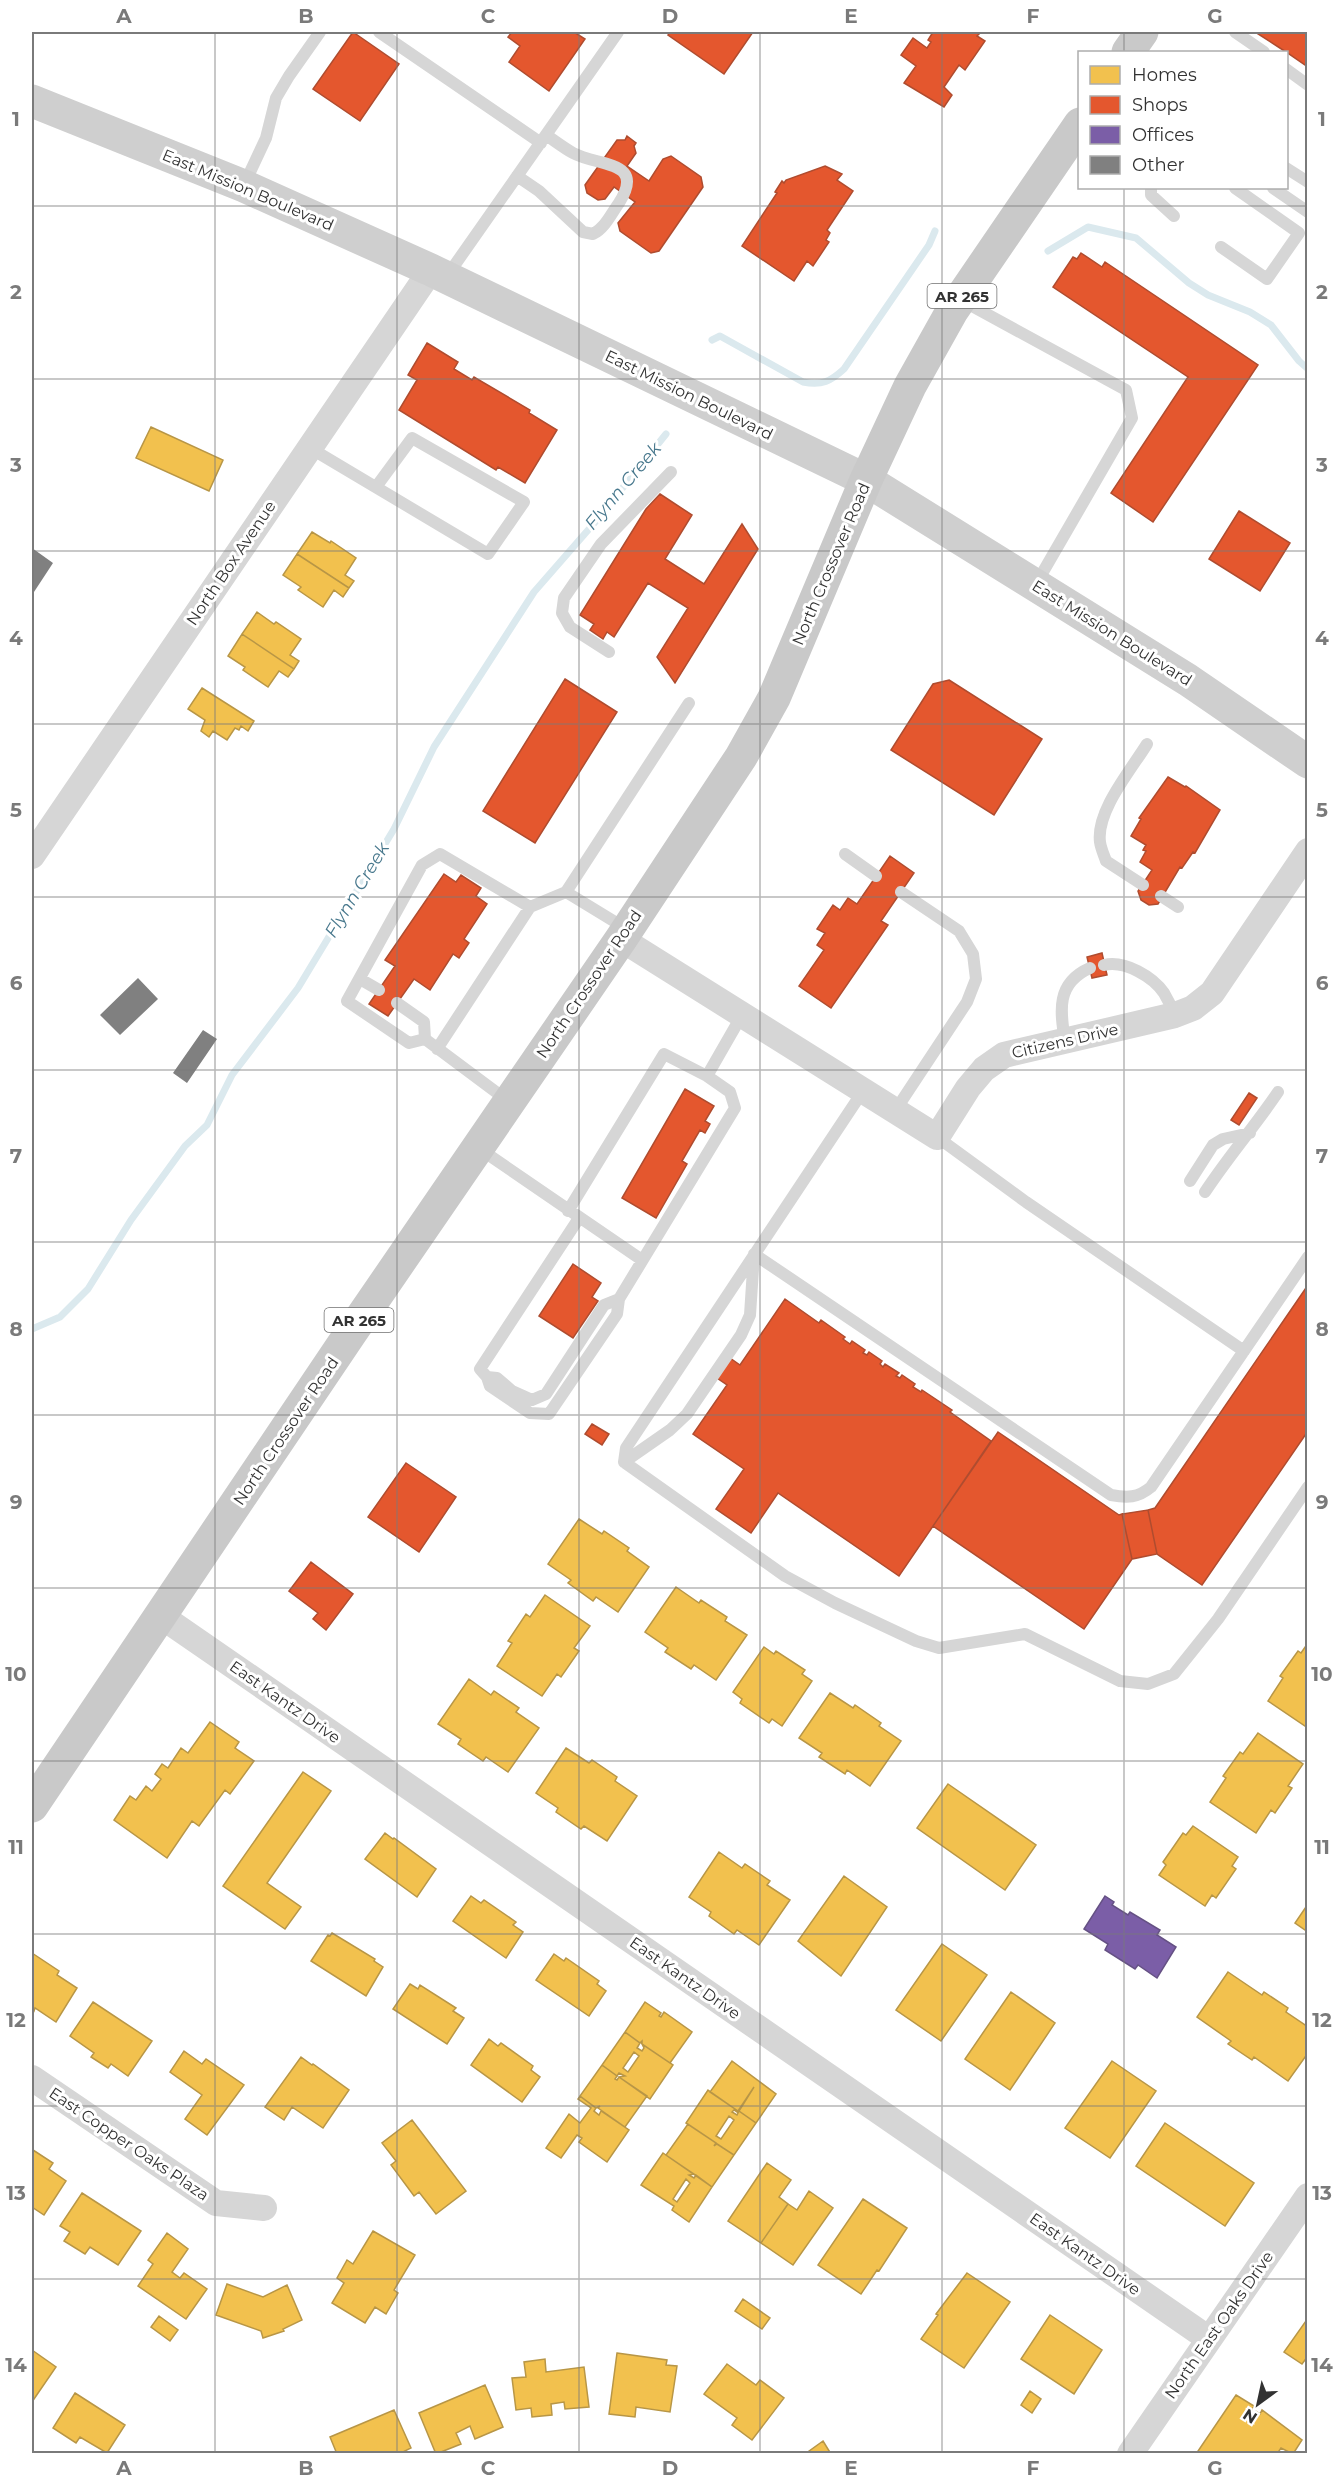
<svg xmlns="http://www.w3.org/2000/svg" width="1339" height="2485" font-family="Montserrat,sans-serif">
<rect width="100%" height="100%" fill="#fff"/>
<!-- homes -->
<path fill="#f2c14e" stroke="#b89646" stroke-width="1.5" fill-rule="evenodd" d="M151,427l72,33 -14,31 -73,-33z
M312,532l18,11 1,-2 25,17 -11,17 9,6 -5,7 -52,-34z
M297,554l52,34 -6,9 -9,-7 -11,17 -25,-17 3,-3 -18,-12z
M257,612l17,12 2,-2 25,17 -11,16 9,6 -5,8 -52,-35z
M242,634l52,35 -6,8 -9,-6 -11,16 -25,-17 2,-3 -17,-11z
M202,688l52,33 -6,10 -7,-5 -2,4 -4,-2 -8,12 -14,-9 -4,6 -8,-6 4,-11 -17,-11z
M579,1519l23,15 2,-3 25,17 -2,3 22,16 -31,45 -22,-15 -3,4 -25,-18 3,-3 -23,-16z
M676,1587l23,16 2,-3 26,17 -2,4 22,14 -31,45 -22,-15 -3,4 -26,-17 3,-4 -23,-16z
M545,1595l45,31 -16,22 5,3 -18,26 -4,-3 -15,22 -45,-30 15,-23 -4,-2 18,-27 4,3z
M1308,1643v85l-40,-27 15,-23 -3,-2 18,-25 3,2z
M764,1647l10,7 2,-3 29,19 -3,4 10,7 -30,45 -10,-7 -3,4 -29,-20 2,-4 -9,-7z
M469,1679l22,16 3,-4 25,17 -3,4 23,16 -31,44 -22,-15 -3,4 -25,-17 3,-5 -23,-15z
M830,1693l23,15 2,-3 26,18 -2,3 22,15 -31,45 -23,-16 -2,4 -26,-17 3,-4 -23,-15z
M210,1722l29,20 -4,6 19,13 -24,33 -5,-4 -26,36 -7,-5 -25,37 -53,-38 16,-24 6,4 10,-14 6,5 9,-12 -6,-5 7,-10 6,4 13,-20 7,5z
M1258,1733l45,31 -15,22 4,2 -17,25 -4,-3 -15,23 -46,-31 16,-24 -3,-2 17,-24 3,2z
M566,1748l23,15 3,-3 25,17 -2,4 22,15 -30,45 -23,-15 -3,3 -25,-17 2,-4 -22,-15z
M303,1772l28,19 -64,92 34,24 -16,22 -62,-43z
M948,1784l88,61 -31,45 -88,-62z
M1193,1826l45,31 -6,9 4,3 -20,29 -4,-3 -7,11 -46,-31 7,-10 -3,-3 20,-29 3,2z
M385,1833l8,6 1,-1 42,31 -19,28 -52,-38z
M719,1852l23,16 3,-4 25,17 -3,4 23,15 -31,45 -22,-15 -3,4 -25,-18 2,-4 -22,-15z
M844,1876l43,31 -46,69 -43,-35z
M471,1896l10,7 3,-3 32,22 -3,3 10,7 -17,26 -53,-37z
M1308,1904v28l-13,-9z
M332,1933l43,26 -1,2 9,6 -17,29 -55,-35 17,-26 2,1z
M942,1944l45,31 -46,66 -45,-31z
M32,1953l27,18 -2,4 20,13 -21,34 -21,-14 -1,3 -2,-2z
M554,1954l10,7 2,-3 33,23 -2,3 9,7 -17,25 -53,-36z
M1228,1972l34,23 2,-3 24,16 -2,4 22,15v26l-20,28 -34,-24 -2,3 -24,-16 3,-3 -34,-24z
M410,1984l8,5 2,-4 36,23 -3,3 11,7 -17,26 -54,-35z
M1011,1992l44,31 -45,67 -45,-31z
M93,2002l59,39 -24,35 -17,-12 -3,4 -17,-11 3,-4 -24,-17z
M645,2002l16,11 -2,3 2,1 3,-5 28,20 -22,31 -28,-19v-3l-2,2 -15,-11z
M625,2032l15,11 -3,5 5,3 2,-3 -2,-4 31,21 -23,34 -31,-22 6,-1 -6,-3 -2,3 -15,-11zM634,2052l5,4 -11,16 -5,-4z
M489,2039l9,7 3,-3 32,23 -2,4 9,7 -18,25 -51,-37z
M184,2051l18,13 4,-5 38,26 -37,50 -22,-16 17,-24 -32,-23z
M301,2057l11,8 1,-1 36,26 -26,38 -31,-21 -8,13 -19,-13z
M732,2061l44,33 -20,29 -17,-12 15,-24 -16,24 -28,-19z
M1112,2061l44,30 -46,67 -45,-30z
M602,2065l15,11 -2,3 2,1 2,-3 28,19 -22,31 -27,-19 2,-2 -4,2 -16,-12z
M708,2090l30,21 -1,1 -3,-2 -2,2 5,3 2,-4 17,12 -22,32 -48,-32zM729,2116l5,4 -13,19 -5,-3z
M580,2096l16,12 -2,3 5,4 2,-4 28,19 -22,32 -28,-20 3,-4 -5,-3 -16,23 -15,-10 23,-34 11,9 11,-15 -13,-9z
M412,2120l54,71 -30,23 -17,-22 -5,4 -23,-31 5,-4 -14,-18z
M1165,2123l89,60 -29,43 -89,-60z
M688,2124l28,19 -2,3 3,-2 17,11 -22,32 -46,-32z
M33,2150l20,13 -4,6 17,12 -22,34 -12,-8z
M663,2153l31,21 -5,1 5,3 2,-3 16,12 -23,35 -17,-12 2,-4 -33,-21zM686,2179l4,4 -13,19 -4,-3z
M767,2163l24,17 -12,17 9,7 -27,39 -33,-22z
M809,2191l24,17 -40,57 -32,-22 27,-39 9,6z
M82,2193l59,38 -23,34 -28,-18 -5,7 -21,-13 6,-9 -10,-6z
M863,2199l44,29 -28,43 -2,-1 -16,24 -43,-29z
M373,2231l42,24 -21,35 4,3 -12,21 -11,-7 -10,16 -33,-20 12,-20 -7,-5 10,-18 6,4z
M167,2233l21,16 -16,23 8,6 4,-5 23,16 -21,30 -48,-33 15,-22 -5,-4z
M967,2273l43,29 -46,66 -43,-29 17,-24 -2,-1z
M227,2284l36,13 24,-12 15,35 -19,9 1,2 -21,7 -2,-7 -45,-16z
M743,2299l27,19 -8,11 -27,-18z
M1050,2315l52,35 -28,44 -53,-35z
M159,2316l19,14 -8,11 -19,-14z
M1308,2318v38l-6,8 -18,-12z
M32,2350l24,17 -22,32 -2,-2z
M617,2353l50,7 -1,5 11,1 -7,46 -34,-5 -1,10 -26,-3z
M545,2359l1,13 38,-5 5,40 -24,2 -1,-7 -13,2 1,11 -20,2 -1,-9 -15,2 -4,-32 14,-1 -2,-15z
M727,2364l29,21 4,-5 24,18 -32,42 -20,-15 5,-7 -33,-24z
M485,2385l18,42 -28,12 -5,-13 -14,7 5,11 -25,10 -17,-41z
M1030,2391l11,8 -9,14 -11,-8z
M75,2393l50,32 -18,28 -27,-16 -4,6 -23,-15z
M1236,2395l18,11 -2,3 8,5 2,-4 40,30 -9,14 -12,-6 -4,6h-81z
M394,2410l17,38 -12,6h-62l-7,-17z
M823,2441l8,13h-26z"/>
<!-- shops -->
<path fill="#e4572e" stroke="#af4c2f" stroke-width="1.5" d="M353,32l46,32 -39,57 -47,-32z
M512,32h62l11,7 -36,52 -40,-29 11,-16 -12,-9z
M670,32h83l-29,42 -56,-39z
M933,32h48l-4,4 8,5 -20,29 -6,-5 -15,22 8,8 -8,12 -40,-24 12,-17 -15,-11 12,-17 14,10 4,-6 -3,-2z
M1255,32h53v35l-22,-15z
M627,136l9,7 -2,3 2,7 -9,13 22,15 14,-22 8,-3 30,21 2,10 -44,64 -8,2 -31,-22 -2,-8 17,-21 -21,-15 -9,12 -7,1 -11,-7 -2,-8 32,-45h8z
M825,166l17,8 -5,6 16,11 -26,39 3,3 -4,7 3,2 -16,24 -6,-5 -13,20 -52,-35 35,-53 -2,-1 7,-11 2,2 2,-3z
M1081,253l21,14 3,-5 153,103 -105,157 -42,-29 77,-116 -135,-90 20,-30 4,2z
M427,343l31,19 -4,7 18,11 2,-3 56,33 -1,3 28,17 -32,53 -27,-16 -2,3 -97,-60 18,-30 -9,-5z
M660,494l32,21 -27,44 39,25 38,-60 16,25 -83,134 -18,-26 31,-49 -40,-25 -34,54 -7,-5 -4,7 -13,-9 4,-6 -14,-9 66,-106z
M1239,511l51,32 -30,48 -51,-32z
M565,679l52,33 -82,131 -52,-32z
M949,680l93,59 -48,76 -103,-65 42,-66z
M1168,777l17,10 1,-1 34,24 -25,43 -2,-1 -11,16 -2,-1 -22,37 -9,1 -8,-5 -3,-9 14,-21 -12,-8 6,-11 -3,-1 3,-5 -15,-9 10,-17 -2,-1z
M890,856l24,17 -33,48 7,4 -57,83 -32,-22 25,-36 -7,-5 8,-12 -8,-4 16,-24 7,5 8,-12 9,6z
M444,874l12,8 5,-7 20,13 -5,8 11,8 -23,35 5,4 -10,15 -6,-4 -23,36 -16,-11 -26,37 -19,-12 26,-38 -10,-6z
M1102,953l5,22 -15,3 -5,-21z
M685,1089l29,17 -9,15 5,3 -5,9 -5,-3 -18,31 5,3 -31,54 -34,-20z
M1249,1093l8,5 -18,27 -8,-5z
M573,1264l28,19 -9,14 6,4 -25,37 -34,-22z
M1308,1285v146l-106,154 -45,-31 -9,-44 7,-2z
M785,1299l34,24 2,-3 24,17 -2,2 7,5 2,-3 13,9 -2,3 4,2 2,-3 13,9 -2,3 3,3 2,-3 14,9 -3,3 4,2 2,-3 13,9 -2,3 8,5 1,-2 30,20 -2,2 41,29 -92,135 -121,-83 -27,40 -35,-24 28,-40 -51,-35 34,-49 -10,-7 13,-20 10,7z
M592,1424l17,10 -7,11 -17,-11z
M998,1432l121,83 3,-1 10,45 -48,70 -151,-103z
M406,1463l50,34 -37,55 -51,-35z
M1148,1510l9,44 -25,5 -10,-45z
M311,1562l42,32 -27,36 -13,-11 5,-6 -29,-22z"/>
<!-- offices -->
<path fill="#7b5ea7" stroke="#655184" stroke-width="1.5" d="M1105,1896l9,6 -2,3 16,10 2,-3 30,18 -3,5 19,12 -19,31 -19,-13 -3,4 -30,-19 3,-6 -24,-15z"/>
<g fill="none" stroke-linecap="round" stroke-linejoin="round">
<!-- stream -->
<path stroke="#dbe9ee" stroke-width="7" d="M1048,251l40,-24 48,11 53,45 19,12 42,17 21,13 28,36 9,8
M712,340l8,-4 83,46c19,4 28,-1 41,-13l85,-124 6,-14
M32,1329l28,-12 28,-28 43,-69 54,-74 22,-21 25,-50 66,-87 96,-159 40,-82 100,-155 62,-71 70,-87"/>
</g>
<!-- building -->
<path fill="#808080" d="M32,548l21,15 -21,32z
M138,978l20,21 -38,36 -20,-20z
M203,1030l14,9 -30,44 -14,-10z"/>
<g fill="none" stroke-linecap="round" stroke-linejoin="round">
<!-- service -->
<path stroke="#d6d6d6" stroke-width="12" d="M379,32l162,111
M1235,32l29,20
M1286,69l22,16
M1286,168l22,14
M517,176l22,15 44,41 10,2c12,-6 18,-20 26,-31 27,-43 -20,-36 -46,-50 -9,-5 -18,-12 -27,-18
M244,185l22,-47 10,-40 13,-22 31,-44
M1151,188v7l23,21
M1273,188l35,24
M1221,247l46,32 32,-46 -64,-45
M447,276l171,-244
M961,300l165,90 6,28 -96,166
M310,448l178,106 36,-52 -112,-64 -36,49
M609,652l-39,-25 -8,-14 2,-15 37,-54 70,-72
M845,854l31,22
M1143,885l-37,-24c-2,-6 -5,-12 -6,-19 -4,-31 31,-72 47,-98
M1161,896l17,11
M625,928l-59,-36 123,-189
M1104,965c21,-5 49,12 60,28 4,7 8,15 11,22
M360,979l19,11
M397,1003l27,19 1,17 83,62
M425,1039l-16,4 -62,-42 75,-136 18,-11 90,53 36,-15
M1065,1041c-5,-30 -9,-58 25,-73
M437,1049l93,-142
M707,1076l35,-61
M863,1091l-237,357 -2,14 161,114 50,27 81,38 23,7 86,-14 95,47 28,3 26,-10 44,-55 90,-132
M895,1111l72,-109 9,-23 -3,-25 -14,-23 -58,-39
M937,1137l89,65 218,149
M480,1149l162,111
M1190,1181l23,-36 10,-6 27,-6
M1205,1192c23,-35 50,-66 73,-100
M568,1211l96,-157 43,22 23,16 5,16 -116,191 -2,15 -68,100 -19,-1 -40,-27 -3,-9 -7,-8 99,-151
M487,1377l10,1 15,13 20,9 14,-6 58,-89 15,-6
M624,1462l46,-32 17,-16 54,-79 9,-20 4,-61 357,241c16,3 27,3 40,-8l157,-230"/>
<!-- minor -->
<path stroke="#d6d6d6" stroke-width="26" d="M32,856l399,-586
M621,939l316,198 31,-49 16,-19 20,-14 171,-40 18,-7 19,-15 96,-142
M161,1616l1048,723
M32,2078l184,125 48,5
M1130,2454l178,-258"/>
<!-- secondary -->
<path stroke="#cfcfcf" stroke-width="33" d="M32,101l212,85 187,84 435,210 322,200 120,82"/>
<!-- primary -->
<path stroke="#c9c9c9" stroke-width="33" d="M1128,52l14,-20
M32,1806l318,-472 271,-395 120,-182 33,-59 92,-218 44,-94 42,-75 128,-187"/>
</g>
<!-- grid -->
<path fill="none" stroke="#7a7a7a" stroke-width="1.5" stroke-opacity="0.55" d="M215,32v2422M397,32v2422M579,32v2422M760,32v2422M942,32v2422M1124,32v20M1124,188v2266M32,206h1276M32,379h1276M32,551h1276M32,724h1276M32,897h1276M32,1070h1276M32,1242h1276M32,1415h1276M32,1588h1276M32,1761h1276M32,1934h1276M32,2106h1276M32,2279h1276"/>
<g text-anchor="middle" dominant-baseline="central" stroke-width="6" stroke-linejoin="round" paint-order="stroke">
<!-- shield labels -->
<g fill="#fff" stroke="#707070" stroke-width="1.5">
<rect x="927.5" y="284" width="69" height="24" rx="4.5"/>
<rect x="324.5" y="1308" width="69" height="24" rx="4.5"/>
</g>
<g font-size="15" font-weight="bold" fill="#323232">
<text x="962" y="296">AR 265</text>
<text x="359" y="1320">AR 265</text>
</g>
<!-- street labels -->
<g font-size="16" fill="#323232" stroke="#fff">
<text transform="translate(248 190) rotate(23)">East Mission Boulevard</text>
<text transform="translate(689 395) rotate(26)">East Mission Boulevard</text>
<text transform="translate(231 563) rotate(-56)">North Box Avenue</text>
<text transform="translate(831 564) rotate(-67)">North Crossover Road</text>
<text transform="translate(1112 633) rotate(32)">East Mission Boulevard</text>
<text transform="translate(589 984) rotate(-56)">North Crossover Road</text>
<text transform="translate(1065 1041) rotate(-13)">Citizens Drive</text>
<text transform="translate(286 1431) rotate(-56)">North Crossover Road</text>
<text transform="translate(285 1702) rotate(35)">East Kantz Drive</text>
<text transform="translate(685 1978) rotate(35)">East Kantz Drive</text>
<text transform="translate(129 2144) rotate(34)">East Copper Oaks Plaza</text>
<text transform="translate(1085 2254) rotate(35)">East Kantz Drive</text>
<text transform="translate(1219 2325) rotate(-55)">North East Oaks Drive</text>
</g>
<!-- water labels -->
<g font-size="18" font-style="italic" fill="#48788d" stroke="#fff">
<text transform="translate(623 486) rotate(-50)">Flynn Creek</text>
<text transform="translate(357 890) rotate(-59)">Flynn Creek</text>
</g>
</g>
<!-- border -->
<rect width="1339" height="2485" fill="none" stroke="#ffffff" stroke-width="66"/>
<!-- legend -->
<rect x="1078" y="51" width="210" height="138" fill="#ffffff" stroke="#adadad" stroke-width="1.5"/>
<rect x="1090" y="66" width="30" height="18" fill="#f2c14e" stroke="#adadad" stroke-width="1.5"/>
<text x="1132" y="81" font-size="18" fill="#323232">Homes</text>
<rect x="1090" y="96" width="30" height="18" fill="#e4572e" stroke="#adadad" stroke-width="1.5"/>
<text x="1132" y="111" font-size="18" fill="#323232">Shops</text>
<rect x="1090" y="126" width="30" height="18" fill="#7b5ea7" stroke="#adadad" stroke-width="1.5"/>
<text x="1132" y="141" font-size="18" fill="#323232">Offices</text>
<rect x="1090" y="156" width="30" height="18" fill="#808080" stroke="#adadad" stroke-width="1.5"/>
<text x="1132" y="171" font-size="18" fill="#323232">Other</text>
<!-- north arrow -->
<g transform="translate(1258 2404) rotate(213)" stroke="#ffffff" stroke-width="4.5" paint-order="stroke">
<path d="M0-4.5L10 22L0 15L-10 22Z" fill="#323232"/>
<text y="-9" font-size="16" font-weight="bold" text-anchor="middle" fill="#323232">N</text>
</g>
<rect x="33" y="33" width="1273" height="2419" fill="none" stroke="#7a7a7a" stroke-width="2"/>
<g font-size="20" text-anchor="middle" font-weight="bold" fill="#7a7a7a">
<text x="124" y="23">A</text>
<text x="306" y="23">B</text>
<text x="488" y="23">C</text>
<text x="670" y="23">D</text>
<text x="851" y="23">E</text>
<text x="1033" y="23">F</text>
<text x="1215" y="23">G</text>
<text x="16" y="126">1</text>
<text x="1322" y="126">1</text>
<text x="16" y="299">2</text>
<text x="1322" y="299">2</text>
<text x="16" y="472">3</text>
<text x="1322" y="472">3</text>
<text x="16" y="645">4</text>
<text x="1322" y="645">4</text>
<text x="16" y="817">5</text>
<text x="1322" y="817">5</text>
<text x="16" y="990">6</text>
<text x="1322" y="990">6</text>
<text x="16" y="1163">7</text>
<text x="1322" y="1163">7</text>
<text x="16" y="1336">8</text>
<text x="1322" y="1336">8</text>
<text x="16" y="1509">9</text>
<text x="1322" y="1509">9</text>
<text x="16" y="1681">10</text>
<text x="1322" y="1681">10</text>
<text x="16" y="1854">11</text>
<text x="1322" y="1854">11</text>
<text x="16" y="2027">12</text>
<text x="1322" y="2027">12</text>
<text x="16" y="2200">13</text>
<text x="1322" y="2200">13</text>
<text x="16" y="2372">14</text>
<text x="1322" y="2372">14</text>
<text x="124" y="2475">A</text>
<text x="306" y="2475">B</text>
<text x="488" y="2475">C</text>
<text x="670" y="2475">D</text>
<text x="851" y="2475">E</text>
<text x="1033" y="2475">F</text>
<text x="1215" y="2475">G</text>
</g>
</svg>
